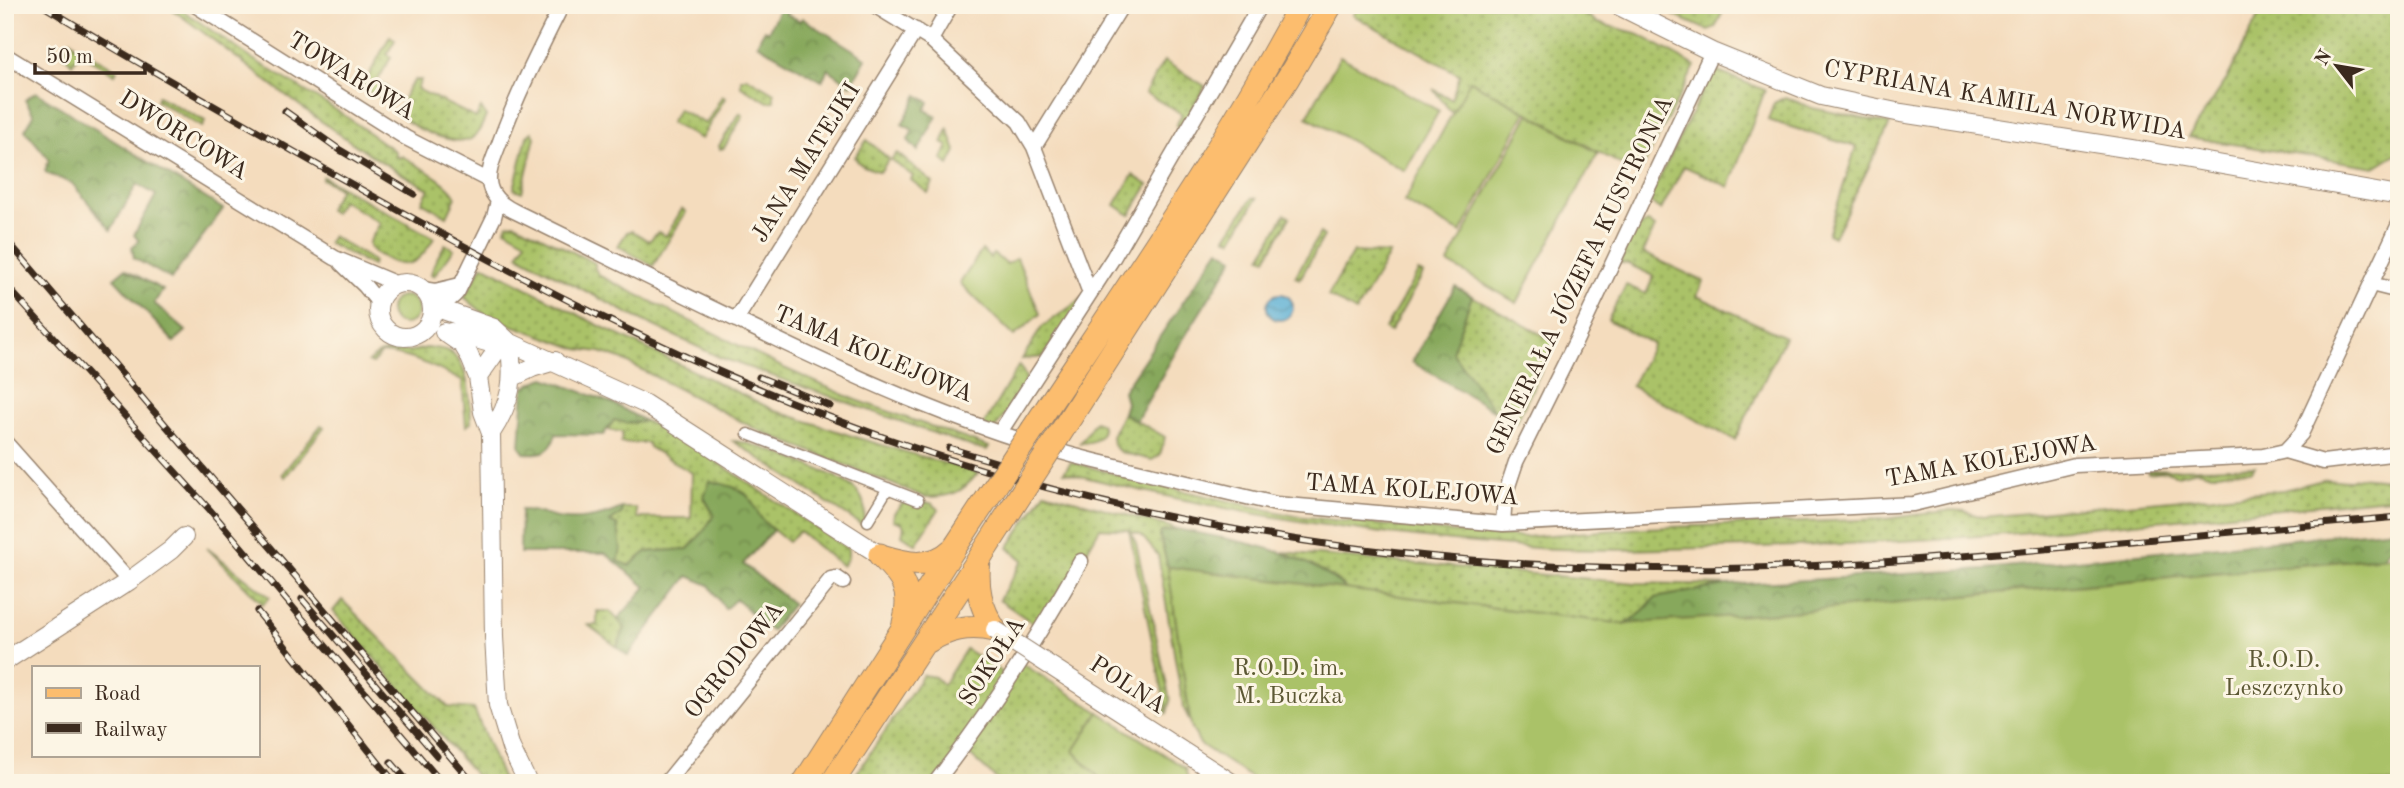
<svg xmlns="http://www.w3.org/2000/svg" width="2404" height="788" font-family="'Old Standard TT',serif">
<defs>
<pattern id="grass-dots" width="8" height="8" patternUnits="userSpaceOnUse" patternTransform="scale(1.75)"><rect width="8" height="8" fill="#aac268"/><path d="M2 2h.1M6 6h.1" fill="none" stroke="#8c9e55" stroke-width="1.8" stroke-linecap="round"/></pattern>
<pattern id="forest-crowns" width="20" height="18" patternUnits="userSpaceOnUse" patternTransform="scale(1.75)"><rect width="20" height="18" fill="#87a85c"/><path d="M2 6a3 3 0 1 1 6 0M12 15a3 3 0 1 1 6 0" fill="none" stroke="#70894b"/></pattern>
<pattern id="water-waves" width="16" height="10" patternUnits="userSpaceOnUse" patternTransform="scale(1.75)"><rect width="16" height="10" fill="#58afd5"/><path d="M0 5q4-4 8 0t8 0" fill="none" stroke="#4a8fac"/></pattern>
</defs>
<rect width="100%" height="100%" fill="#fcf5e5"/>
<filter id="ink" filterUnits="userSpaceOnUse"><feTurbulence type="fractalNoise" baseFrequency=".0143" numOctaves="2"/><feDisplacementMap in="SourceGraphic" scale="14" xChannelSelector="R" yChannelSelector="G"/><feConvolveMatrix kernelMatrix="1 2 1 2 8 2 1 2 1" color-interpolation-filters="sRGB"/></filter>
<filter id="wash" filterUnits="userSpaceOnUse"><feTurbulence type="fractalNoise" baseFrequency=".00686" numOctaves="4" result="noise"/><feDisplacementMap in="SourceGraphic" scale="28" xChannelSelector="R" yChannelSelector="G"/><feGaussianBlur stdDeviation="1.57" result="paint"/><feColorMatrix in="noise" values="0 0 0 0 0 0 0 0 0 0 0 0 0 0 0 0 0 1.4 0 .05"/><feComposite in="paint" operator="in"/></filter>
<g filter="url(#wash)">
<rect width="100%" height="100%" fill="#f4dcbd"/>
<!-- grass -->
<path fill="url(#grass-dots)" stroke="#727643" stroke-width="2" d="M166,5h9l73,51 93,57 55,39 -1,3 5,3 2,-2c14,9 48,26 54,41l-9,19 -25,-14 7,-13c-96,-50 -176,-122 -263,-184z
M1359,5h206l25,12 7,6 39,10 59,33 -54,105 -10,-1 -160,-89 -19,32 -19,-24 18,10 9,-24 -107,-60z
M1660,5h66l-11,23 -6,3 -47,-21z
M2264,5h114l21,10v137l-24,15 -187,-30 39,-58z
M390,36l5,4 -8,14 4,3 -14,25 10,5 -6,11 -19,-10z
M71,40l6,7 40,23 -2,4 -35,-21 -8,11 -9,-10z
M1164,61l41,25 -24,43 -5,-3 6,-12 -37,-21z
M1713,70l52,20 -36,97 -45,-21 -23,44 -11,-8 3,-11z
M747,77l27,16v8l-6,1 -27,-16v-7z
M415,80h6l-4,9 59,29 5,-10 5,8c-4,9 -7,18 -15,23 -14,8 -63,-11 -69,-24 -5,-11 6,-27 13,-35z
M158,96l47,25 -3,6 -46,-27z
M722,96l3,2 -24,41 -31,-16 8,-14 28,15z
M1785,97l27,11 78,16 -56,113 -6,-3 28,-87 -88,-27 6,-17z
M740,113l3,3 -19,32 -4,1 -1,-3z
M948,129l8,22 -7,14 -7,-6 6,-13 -6,-3z
M532,132l3,5 -13,55 -8,-3 13,-53z
M867,140l22,19 -9,13c-9,-4 -20,-4 -25,-15z
M897,153l36,30 -5,10 -17,-13 2,-4 -22,-16z
M1133,175l15,10 -18,30 -15,-10z
M323,177l111,61c-12,21 -25,35 -50,20 -7,-4 -13,-6 -16,-14l12,-21 -38,-23 -8,13 -6,-4 12,-20 -18,-10z
M1252,198h5l-25,42 -6,-3z
M682,209l4,3 -33,54 -35,-20 9,-14 5,-1 17,10 9,-9 8,4z
M1285,214l5,3 -24,42 -5,-2z
M1648,222l7,5 -12,26 60,28 -6,15 88,41 -50,103 -104,-54 22,-42 -45,-24 18,-35 20,9 8,-18 -26,-12 -8,-1c6,-15 11,-35 28,-41z
M515,223l80,40v6l5,7 184,92 72,32 133,47 -2,3 -14,-3 -254,-90 -90,-43 -111,-59 8,-14 -21,-12 3,-5z
M1320,233l4,3 -24,43 -5,-2z
M332,236l41,25 -1,5 -44,-23z
M445,244l9,5 -20,27 -3,-2 4,-12z
M1353,252l36,2 -33,58 -28,-16z
M483,265l113,59 180,87 82,27 120,35c-17,21 -27,24 -53,24l-165,-66 -139,-72 -21,-7 -22,-3 -91,-33 -23,-19z
M1418,272l5,2 -33,58 -5,-3z
M1090,293l-47,64 -21,2 20,-32z
M1472,296l83,46 -39,81 -21,-12 -44,-59z
M426,348c7,0 16,0 22,3 22,12 22,50 23,72l-5,3 -4,-45c-25,-13 -51,-26 -80,-28l-10,11 -4,-2c22,-20 33,-5 58,-14z
M1019,365l7,12 -5,14 -27,39 -11,-4z
M1123,413l42,24 -5,18 -8,5 -32,-8 -7,-7 -1,-9z
M614,420l17,3 14,-2 36,17 167,111v9l-6,8 -43,-35 -11,11 -28,-23 -12,-23 -44,2 10,17 -10,16 -16,18 -41,3 -17,14 -13,-5 -7,-39 12,-9v-5h14l1,10h54l1,-45 -43,-26 -1,-4h-27l2,-11 -15,-2z
M1095,421l6,3 2,6c-4,11 -12,13 -23,13z
M321,425l3,2 -39,50 -3,-3z
M733,441c18,0 110,35 123,49 10,11 10,23 7,36z
M1071,462l82,22 142,32 176,18 53,3 119,-9 243,-9 67,-9 11,1 18,6 301,-27 44,-11 20,2 11,-4 41,4v16c-228,23 -457,48 -687,51 -63,1 -126,4 -189,-1 -155,-11 -308,-36 -459,-75z
M2255,466l-4,5 -14,-1 -25,4 -14,-4 -21,5 -11,-4 -18,2 -1,-3z
M1045,492l132,37 -16,3 -1,5 8,30 22,154 -7,-14 -25,-152 -17,-20 -11,-4 6,12 34,157 -3,13 -6,1 5,-6 -37,-178 -29,-2 -58,101 -43,-29 24,-40 -15,-12z
M904,502l27,1 8,6 -23,35 -14,-9 2,-8 -2,-4 -9,-3 1,-7z
M207,548l63,49 -7,7z
M1283,552l353,31 90,2 -71,13 -16,17 -15,9 -277,-34 -13,-12z
M342,600l106,107 26,2 30,74h-22l-149,-172z
M597,611h13l15,17 -8,19 -29,-22h9z
M966,649l45,29 10,-15 78,49 -25,39 30,32h-103l-39,-35 -27,35h-85l73,-108 12,2 8,8z"/>
<!-- forest -->
<path fill="url(#forest-crowns)" stroke="#61693d" stroke-width="2" d="M781,6l7,4 -2,4 14,7 2,-3 64,40 -15,27 -23,-16 -6,12 -65,-37 7,-14 4,2z
M36,92l187,117 -52,70 -37,-21 -2,-11 7,-6 -5,-6 22,-40 -19,-11 -26,46 -39,-47 -24,-9 -3,-3 4,-12 -24,-29 9,-15 -9,-15z
M918,95l11,7 -4,8 12,6 -19,35 -10,-11 5,-10 -11,-6z
M1219,249l15,9 -55,88 -43,75 -13,-8 3,-10 -3,-12z
M125,269l38,21 -9,13 32,28 -12,11 -60,-64z
M1455,287l17,9 -20,56 43,59 -83,-49z
M545,378l69,26 31,17 -17,2 -14,-3 -11,15 -47,-1c-6,19 -12,20 -32,19l-4,-7 4,-58 10,-6z
M710,481c13,3 32,6 40,18 10,15 7,18 23,31l-30,34 50,40 -22,27 -35,-32 -11,10 -16,-24 -21,-9 -60,80 -11,-9 8,-19 -7,-9 28,-32 -41,-34h-85l1,-43c11,-1 17,3 28,6 24,7 51,2 73,-8v5l-12,9 8,4 3,24 -3,11 11,5 17,-14 42,-3 16,-18 10,-16 -10,-18z
M1177,529c58,12 125,19 170,61l-179,-23 -8,-30 1,-5z
M2394,529l2,7 -5,12 -8,9 -578,54 -181,13 15,-9 16,-17 71,-13 259,-16z"/>
<!-- garden -->
<path fill="#aac268" stroke="#727643" stroke-width="2" d="M1340,56l99,55 -34,60 -98,-54z
M1470,81l56,31 -65,121 -57,-31z
M1529,114l69,39 -81,150 -69,-40z
M982,250l8,8 3,-4 14,10 10,-6 23,56 -26,22 -54,-53z
M390 310a14 14 0 1 1 28 0a14 14 0 1 1-28 0Z
M2399,556v227h-1140l-59,-39 -9,-18 -23,-159 456,57 181,-13z
M1099,712l86,56 4,15h-85l-30,-32z"/>
<!-- water -->
<path fill="url(#water-waves)" stroke="#4a6c7a" stroke-width="2" d="M1267 307a13 13 0 1 1 26 0a13 13 0 1 1-26 0Z"/>
</g>
<g filter="url(#ink)">
<g fill="none" stroke-linecap="round" stroke-linejoin="round">
<defs>
<path id="pedestrian" d="M748,434l170,66
M868,521l20,-33"/>
<path id="minor" d="M195,5l211,133 82,42
M562,5c-23,46 -46,91 -63,139 -4,11 -11,25 -10,37 1,15 14,25 27,31 78,38 155,77 233,114 111,54 226,106 346,135l181,43 227,20 410,-20 162,-39 188,-9 22,-5 38,11 76,-9
M874,5l57,35 88,82 15,25 56,146
M931,40l20,-35
M5,55l330,203 62,26
M1034,147l88,-142
M341,263l24,23 14,17
M2371,284l28,7
M422,289l13,2 25,-6
M432,306c10,-2 20,-6 26,-15l36,-74 4,-16
M736,320l180,-290
M1000,432l113,-174 147,-253
M5,442l124,139
M2285,451l16,-17 98,-210
M1503,524l2,-29 11,-33 60,-121 136,-289
M666,783l165,-204 6,-1 6,4
M935,783c56,-72 101,-142 146,-222"/>
<path id="tertiary" d="M1617,5l95,47 109,44 80,17 231,36 267,47
M378 310a27 27 0 1 1 54 0a27 27 0 1 1-54 0Z
M432,306l62,22 15,14 136,62 235,151
M444,332l19,13 6,10 9,22 5,35 8,21 3,204 4,68 13,43 17,35
M451,332l39,11 19,-1
M478,377l17,-24 14,-11
M513,377l19,-9 23,-7
M491,433c21,-32 24,-53 18,-91
M5,661l124,-80 42,-31 13,-13
M1111,705l121,78"/>
<path id="primary" d="M1033,429c92,-139 189,-276 267,-424
M1056,440l232,-362 43,-73
M880,555c22,22 33,35 24,68
M881,556c26,8 50,14 72,-7
M979,560c-3,27 1,47 16,70
M925,643c23,-14 43,-19 70,-13
M804,783l151,-236
M832,783l147,-224"/>
</defs>
<!-- pedestrian casing -->
<use href="#pedestrian" stroke="#98836e" stroke-width="13"/>
<!-- minor casing -->
<use href="#minor" stroke="#98836e" stroke-width="17"/>
<!-- tertiary casing -->
<use href="#tertiary" stroke="#98836e" stroke-width="20"/>
<!-- primary casing -->
<use href="#primary" stroke="#98836e" stroke-width="25"/>
<!-- pedestrian -->
<use href="#pedestrian" stroke="#fff" stroke-width="10"/>
<!-- minor -->
<use href="#minor" stroke="#fff" stroke-width="14"/>
<!-- tertiary -->
<use href="#tertiary" stroke="#fff" stroke-width="18"/>
<!-- primary -->
<use href="#primary" stroke="#fcbd6e" stroke-width="23"/>
<defs>
<path id="rail" d="M42,5c85,52 172,101 258,150 188,107 378,209 583,282 237,84 494,126 745,131 155,4 307,-9 461,-23 103,-10 206,-19 310,-28
M285,111l55,39 74,44
M5,238l468,545
M5,284l205,226 232,273
M759,377l71,29
M949,448l60,18
M302,599l135,157
M257,611l138,172
M391,762l18,21"/>
</defs>
<!-- rail casing -->
<use href="#rail" stroke="#3b2a1e" stroke-width="7"/>
<!-- rail -->
<use href="#rail" stroke="#fcf5e5" stroke-width="4.5" stroke-dasharray="13" stroke-linecap="butt"/>
<defs>
<path id="tertiary-bridge" d="M995,630l116,75"/>
<path id="primary-bridge" d="M955,547l78,-118
M979,559l77,-119"/>
</defs>
<!-- tertiary-bridge casing -->
<use href="#tertiary-bridge" stroke="#98836e" stroke-width="20" stroke-linecap="butt"/>
<!-- primary-bridge casing -->
<use href="#primary-bridge" stroke="#98836e" stroke-width="25" stroke-linecap="butt"/>
<!-- tertiary-bridge -->
<use href="#tertiary-bridge" stroke="#fff" stroke-width="18"/>
<!-- primary-bridge -->
<use href="#primary-bridge" stroke="#fcbd6e" stroke-width="23"/>
</g>
</g>
<g text-anchor="middle" dominant-baseline="central" stroke-width="6" stroke-linejoin="round" paint-order="stroke">
<!-- street labels -->
<g font-size="24" fill="#3b2a1e" stroke="#fcf5e5">
<text transform="translate(351 77) rotate(32)">TOWAROWA</text>
<text transform="translate(2005 101) rotate(10)">CYPRIANA KAMILA NORWIDA</text>
<text transform="translate(183 136) rotate(32)">DWORCOWA</text>
<text transform="translate(807 163) rotate(-58)">JANA MATEJKI</text>
<text transform="translate(1581 276) rotate(-64)">GENERAŁA JÓZEFA KUSTRONIA</text>
<text transform="translate(873 355) rotate(23)">TAMA KOLEJOWA</text>
<text transform="translate(1991 462) rotate(-10)">TAMA KOLEJOWA</text>
<text transform="translate(1412 491) rotate(4)">TAMA KOLEJOWA</text>
<text transform="translate(735 661) rotate(-51)">OGRODOWA</text>
<text transform="translate(993 662) rotate(-57)">SOKOŁA</text>
<text transform="translate(1127 686) rotate(33)">POLNA</text>
</g>
<!-- park labels -->
<g font-size="24" fill="#5c5834" stroke="#fcf5e5">
<text x="2284" y="661">R.O.D.<tspan x="2284" dy="28">Leszczynko</tspan></text>
<text x="1289" y="669">R.O.D. im.<tspan x="1289" dy="28">M. Buczka</tspan></text>
</g>
</g>
<!-- margin -->
<rect width="2404" height="788" fill="none" stroke="#fcf5e5" stroke-width="28"/>
<!-- legend -->
<rect x="32" y="666" width="228" height="91" fill="#fcf5e5" stroke="#afa495" stroke-width="2"/>
<rect x="46" y="688" width="35" height="10" fill="#fcbd6e" stroke="#afa495" stroke-width="2"/>
<text x="94" y="700" font-size="21" fill="#3b2a1e">Road</text>
<rect x="46" y="723" width="35" height="10" fill="#3b2a1e" stroke="#afa495" stroke-width="2"/>
<text x="94" y="736" font-size="21" fill="#3b2a1e">Railway</text>
<!-- north arrow -->
<g transform="translate(2337 66) rotate(301)" stroke="#fcf5e5" stroke-width="5" paint-order="stroke">
<path d="M0-5L12 26L0 18L-12 26Z" fill="#3b2a1e"/>
<text y="-10" font-size="19" font-weight="bold" text-anchor="middle" fill="#3b2a1e">N</text>
</g>
<!-- scale -->
<path d="M35 63v10h110v-10" fill="none" stroke="#3b2a1e" stroke-width="3.5"/>
<text x="46" y="63" font-size="21" fill="#3b2a1e" stroke="#fcf5e5" stroke-width="5" paint-order="stroke">50 m</text>
</svg>
